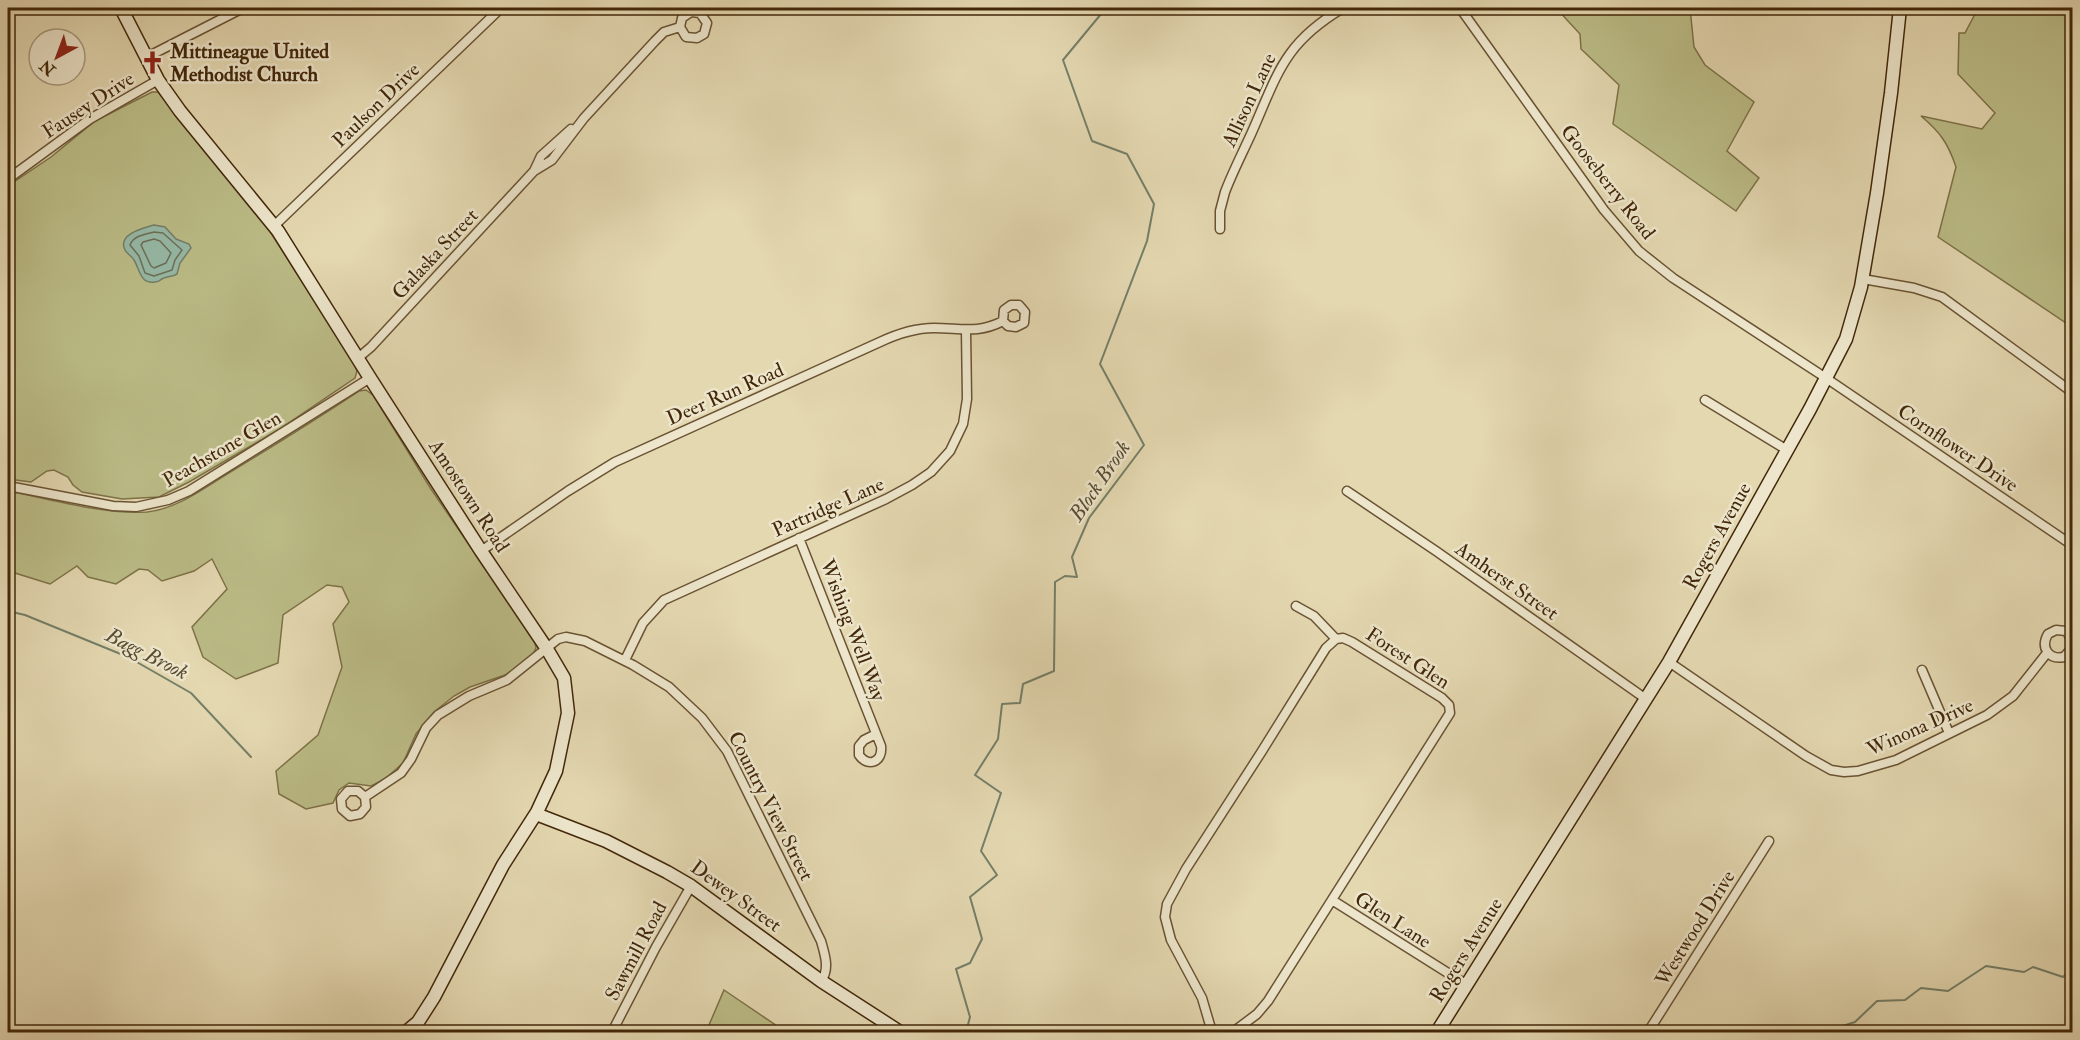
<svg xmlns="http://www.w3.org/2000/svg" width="2080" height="1040" font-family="'IM FELL Double Pica',serif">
<rect width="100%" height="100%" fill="#e4d8b1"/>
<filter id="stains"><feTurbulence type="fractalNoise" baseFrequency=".00333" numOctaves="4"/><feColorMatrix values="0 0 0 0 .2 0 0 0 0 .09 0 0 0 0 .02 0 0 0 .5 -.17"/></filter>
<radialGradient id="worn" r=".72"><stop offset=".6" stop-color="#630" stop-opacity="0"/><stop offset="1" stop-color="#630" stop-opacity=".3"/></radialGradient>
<!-- green -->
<path fill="#bbbc87" stroke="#7e7248" stroke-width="1.5" d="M1556,8h134l4,39 11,18 49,37 -27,49 32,27 -23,33 -123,-87 6,-39 -38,-36 -1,-15z
M1990,8h82v319l-134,-90 18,-70c-8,-24 -16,-35 -35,-51l61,13 13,-16 -37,-39 1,-41h6l10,-19z
M152,92h6l4,5 100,122 90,141 5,11 -2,7 -77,52 -89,52 -30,15 -37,2 -40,-7 -9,-7 -5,-8 -14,-7 -7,1 -16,11 -23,-3v-293l43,-29 44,-36z
M366,390l7,5 58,94 104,153 1,6 -3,6 -25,20 -38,13 -16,9 -20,16 -18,22 -13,29 -18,16 -14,7 -22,-3 -10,7 -6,13 -27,6 -27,-15 -3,-23 42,-36 24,-68 -9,-43 16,-22 -7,-15 -15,-2 -44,30 -5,48 -42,16 -33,-22 -11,-30 35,-38 -15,-30 -18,12 -32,10 -14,-11 -9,-1 -23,15 -28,-7 -11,-11 -27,18 -35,-11 -7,-9v-73c43,8 96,24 139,21 31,-3 60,-26 85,-41 43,-26 86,-53 127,-80z
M724,990l62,42h-80z"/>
<!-- water -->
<path fill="#96baa8" stroke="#747f68" stroke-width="1.5" d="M154,225l11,2 11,12 13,5 2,4 -11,15 -3,11c-5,3 -8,2 -13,4 -6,2 -2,3 -9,4 -15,2 -15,-12 -21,-22 -2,-4 -7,-6 -9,-10 -8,-16 19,-22 29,-25z"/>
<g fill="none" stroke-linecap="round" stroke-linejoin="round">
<!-- shore -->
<path stroke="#6c7058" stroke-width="1.5" d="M154,232l9,1 19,17 -7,10 -3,10 -18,6 -9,-3 -6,-17 -9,-11c3,-9 15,-11 24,-13z
M154,239l6,2 11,12 -5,10 -12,5 -3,-2 -10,-21 2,-3z"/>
<!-- stream -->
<path stroke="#747f68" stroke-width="2" d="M8,611l17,4 103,42 63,36 60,64
M966,1032l4,-15 -14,-48 14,-6 12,-24 -12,-42 27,-22 -16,-24 20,-58 -26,-18 23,-36 4,-35 18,-1 3,-19 31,-13 1,-89 10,-6 12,1 -5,-20 17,-39 55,-73 -44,-81 47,-123 7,-37 -27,-50 -35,-13 -29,-81 43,-52
M1824,1032l31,-10 22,-21 28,-1 16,-12 27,3 38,-25 38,6 9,-5 30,10 9,-9"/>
<defs>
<path id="street" d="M1460,8l144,202 35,41 34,27 153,100 246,167
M147,57l96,-49
M534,171l7,-15 30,-27
M8,179l82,-60 68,-39
M274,226l227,-218
M1220,229v-18l5,-19c8,-21 18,-40 27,-60 26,-59 32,-89 91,-124
M1863,279l51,9 28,9 130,95
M358,358l13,-11 163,-176 18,-11 32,-42 71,-77 9,-9 16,-5 6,10 11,1 7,-4 3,-11 -7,-10 -9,-1 -9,6 -2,9
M1705,400l82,50
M8,486l105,20 23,1 32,-7 21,-9 181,-113
M1347,491l89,60 210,148
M799,538l82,208c2,16 -13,22 -22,9v-9l5,-6 12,-6
M481,551l87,-60 47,-29 265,-120c17,-8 35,-14 54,-14 27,0 44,6 69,-7l5,5 8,1 8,-4 1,-11 -6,-7h-8l-7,5 -1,11
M1296,606l18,10 22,23
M2072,640l-6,-9 -10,-1 -8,4c-8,14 1,26 16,23l8,-9
M625,660l18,-37 21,-23 222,-101 26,-14 19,-13 19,-21 13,-27 4,-25 -1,-69
M1669,662l137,94 25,14 13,2 14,-1 38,-11 91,-45 26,-19 34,-43
M1922,670l27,63
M8,726v6
M365,797l1,10 -6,7 -10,2 -8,-7 -1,-10 7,-8h10l7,6 36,-24 10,-14 15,-31 12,-13 31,-19 38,-16 51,-41 8,-2 19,4 48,24 36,22 33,31 25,33 94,190c4,14 9,28 0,40
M1332,900l135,85
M612,1032l44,-85 35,-61
M1212,1032l-10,-34 -31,-58 -6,-23 2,-13 19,-35 76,-118 64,-103 10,-9 7,-1 9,4 90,56 7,7 1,8 -182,288 -11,13 -24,18
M1648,1032l121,-191"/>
<path id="secondary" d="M121,8l37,72 22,31 98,120 92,147 111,173 66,98 17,29 4,35 -12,58 -19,41 -34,53 -69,132 -16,25 -12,10
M536,814l70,27 61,31 24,14 130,95 79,51
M1437,1032l232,-370 141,-253 36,-70 15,-52 16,-94 14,-100 9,-85"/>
</defs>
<!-- street casing -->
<use href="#street" stroke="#6a5333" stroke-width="11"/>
<!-- secondary casing -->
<use href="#secondary" stroke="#422709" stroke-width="15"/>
<!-- street -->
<use href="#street" stroke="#ede6cc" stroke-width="8"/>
<!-- secondary -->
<use href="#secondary" stroke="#ede6cc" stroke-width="12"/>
</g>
<!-- icons -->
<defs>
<symbol id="church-bare" viewBox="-9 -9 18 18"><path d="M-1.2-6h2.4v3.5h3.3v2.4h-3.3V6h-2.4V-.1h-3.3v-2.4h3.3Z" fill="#8f2418" stroke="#ede6cc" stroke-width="2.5" paint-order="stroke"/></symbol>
</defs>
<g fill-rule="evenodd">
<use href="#church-bare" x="136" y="46" width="33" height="33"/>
</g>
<g text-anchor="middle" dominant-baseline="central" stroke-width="5" stroke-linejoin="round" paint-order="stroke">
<!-- poi labels -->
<g font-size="20" font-weight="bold" fill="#422709" stroke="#ede6cc" text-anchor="start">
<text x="170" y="51">Mittineague United<tspan x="170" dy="23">Methodist Church</tspan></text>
</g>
<!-- street labels -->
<g font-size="20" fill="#422709" stroke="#ede6cc">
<text transform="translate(1249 100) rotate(-65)">Allison Lane</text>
<text transform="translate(88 105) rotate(-33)">Fausey Drive</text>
<text transform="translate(376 105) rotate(-44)">Paulson Drive</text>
<text transform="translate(1608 182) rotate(52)">Gooseberry Road</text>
<text transform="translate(435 254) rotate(-47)">Galaska Street</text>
<text transform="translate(725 394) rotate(-24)">Deer Run Road</text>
<text transform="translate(1958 448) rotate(34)">Cornflower Drive</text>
<text transform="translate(222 449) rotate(-30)">Peachstone Glen</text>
<text transform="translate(469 496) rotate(57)">Amostown Road</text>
<text transform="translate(828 507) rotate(-24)">Partridge Lane</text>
<text transform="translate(1717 536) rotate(-61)">Rogers Avenue</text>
<text transform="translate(1507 581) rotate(35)">Amherst Street</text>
<text transform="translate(853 630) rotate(69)">Wishing Well Way</text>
<text transform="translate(1408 658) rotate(33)">Forest Glen</text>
<text transform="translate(1920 727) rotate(-24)">Winona Drive</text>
<text transform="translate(771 806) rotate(63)">Country View Street</text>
<text transform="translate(736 896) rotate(36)">Dewey Street</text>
<text transform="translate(1393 920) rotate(33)">Glen Lane</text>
<text transform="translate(1695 928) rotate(-58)">Westwood Drive</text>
<text transform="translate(1466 950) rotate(-58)">Rogers Avenue</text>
<text transform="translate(636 951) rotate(-62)">Sawmill Road</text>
</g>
<!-- water labels -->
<g font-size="21" font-style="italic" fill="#574c31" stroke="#ede6cc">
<text transform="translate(1100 481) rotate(-56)">Block Brook</text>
<text transform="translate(147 654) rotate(27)">Bagg Brook</text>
</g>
</g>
<!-- margin -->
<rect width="2080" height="1040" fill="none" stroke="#e4d8b1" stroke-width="30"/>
<rect x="9" y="9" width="2062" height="1022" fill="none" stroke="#422709" stroke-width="3"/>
<rect x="15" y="15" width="2050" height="1010" fill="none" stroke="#422709" stroke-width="1.5"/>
<!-- north arrow -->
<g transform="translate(57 57) rotate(221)"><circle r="28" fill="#ede6cc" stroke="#a99a7e" stroke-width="1.5"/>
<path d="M0-4.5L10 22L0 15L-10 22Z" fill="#8f2418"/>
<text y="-9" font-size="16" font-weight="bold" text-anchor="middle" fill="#422709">N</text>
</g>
<rect width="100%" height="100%" filter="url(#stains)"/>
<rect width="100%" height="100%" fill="url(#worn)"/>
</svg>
